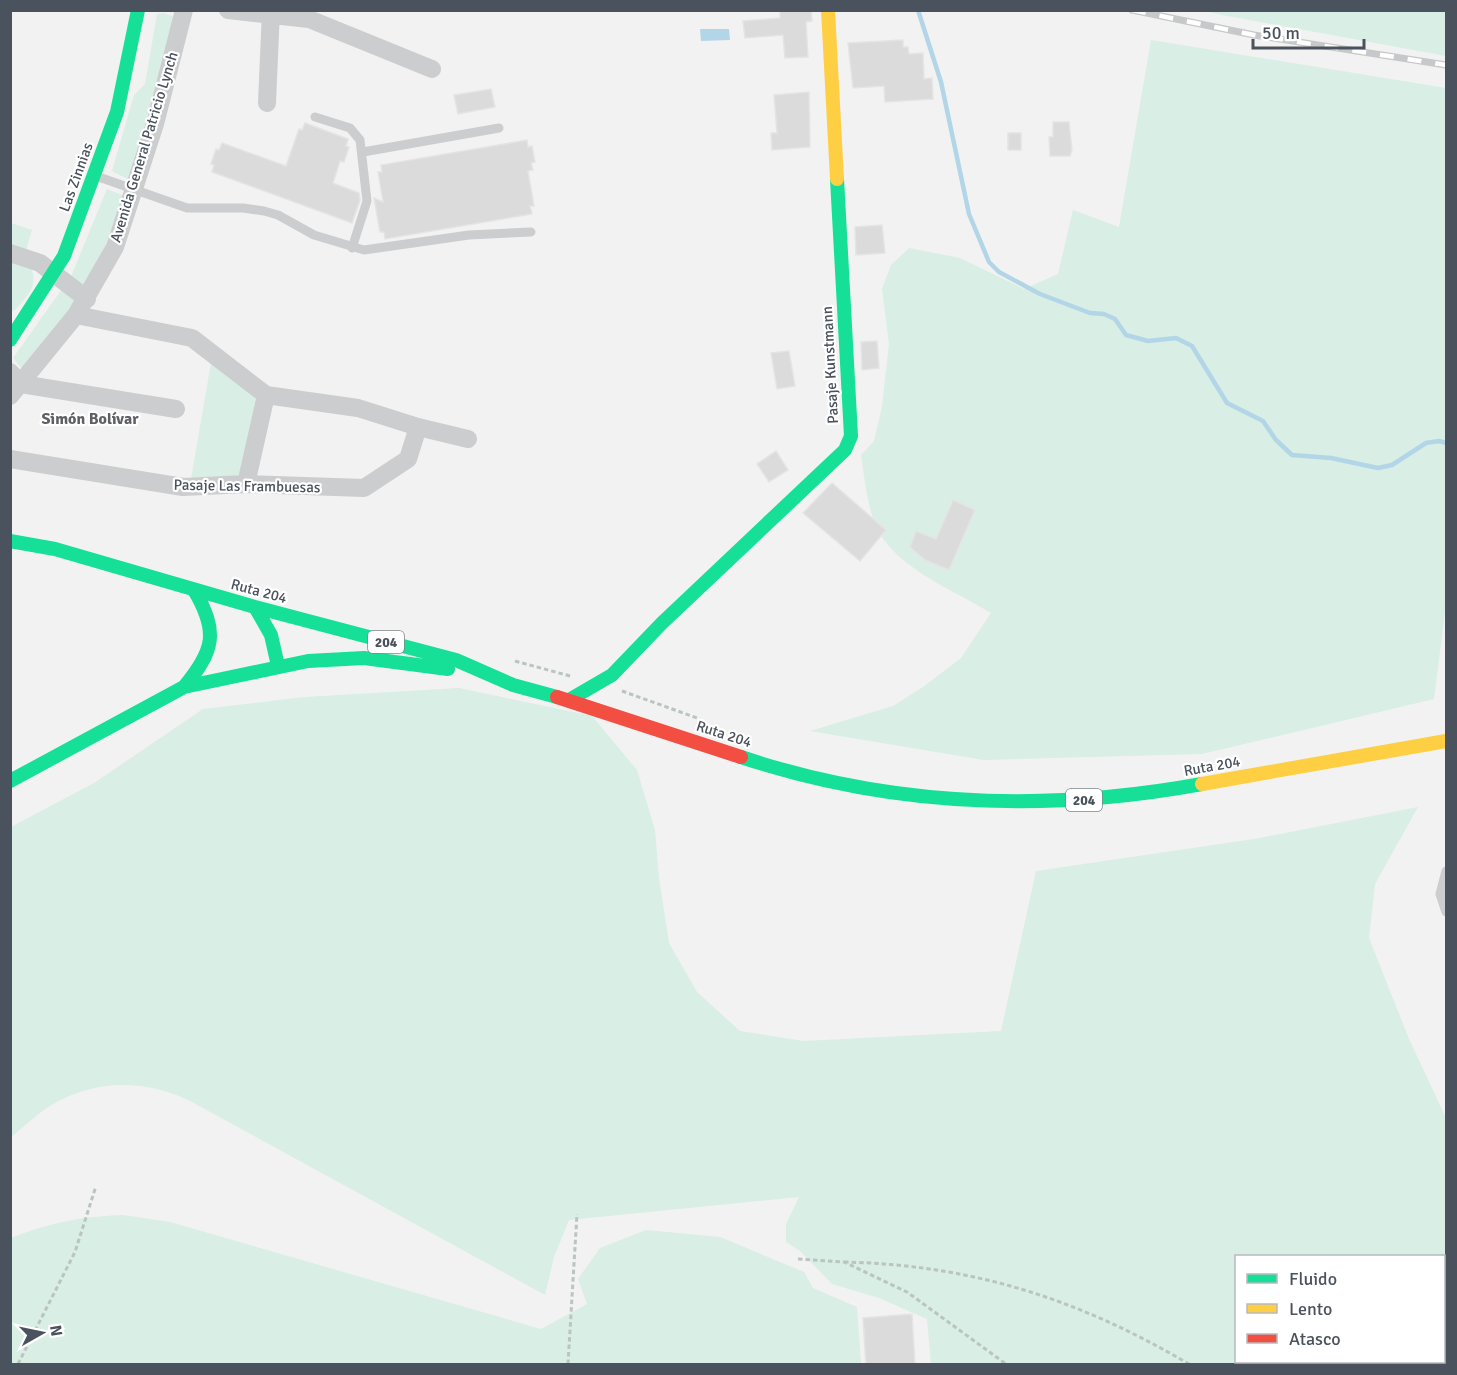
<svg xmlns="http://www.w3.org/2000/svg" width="1457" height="1375" font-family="Signika,sans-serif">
<rect width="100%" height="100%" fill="#f2f2f2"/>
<!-- green -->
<path fill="#d9eee4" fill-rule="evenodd" d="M1205,11h241v45l-224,-41z
M164,13l10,4 -41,155 -6,7 -15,-8 22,-76 11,-11 12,-70z
M1151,40l295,48v516l-12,95 -232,55 -218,6 -174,-29 83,-25 30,-19 38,-29 30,-45c-36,-22 -81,-39 -107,-73 -16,-20 -19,-60 -23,-85l13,-14 8,-34 7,-63 -7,-55 9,-24 18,-17 51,10 64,31 34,-15 15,-64 46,17z
M107,189l17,7 -12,35 -27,57 -15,-9z
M11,223l21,7 -6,20 -15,-5z
M10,262l21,6c8,20 -5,29 -17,43l-3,-1z
M62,289l15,10 -53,72 -11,-13z
M211,363l45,35 -16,79 -49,2z
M459,688l133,28 45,54 18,60 4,48 10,65 28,49 43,39 64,10 197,-10 35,-160 218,-32 164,-32 -43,77 -6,54 40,101 37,79v246h-515l-4,-45 -48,-21 -47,-14 -32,-33 -14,-9v-18l13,-27 -230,23 -15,37 -9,38 -355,-194c-44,-21 -92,-22 -135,2 -16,9 -30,23 -44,34v-310l83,-44 109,-74 102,-12zM1236,1256h208v106h-208z
M123,1215l47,7 371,107 46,-25 -9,-25 22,-31 46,-18 74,7 84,35 9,16 44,19 4,57h-850v-126c37,-15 72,-22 112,-23z"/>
<!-- water -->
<path fill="#b2d6e8" d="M700,29h29l1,11 -29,1z"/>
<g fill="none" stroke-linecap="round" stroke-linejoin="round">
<!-- stream -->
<path stroke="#b2d6e8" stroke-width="4.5" d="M918,10l23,72 28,132 20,48 10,10 41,22 50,19 14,1 11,5 11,16 22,6 28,-3 16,8 35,57 36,18 13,19 16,15 39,3 47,10 14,-3 34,-22 13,-2 7,2"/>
</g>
<!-- building -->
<path fill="#dbdbdc" stroke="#e4e4e4" stroke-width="1.5" d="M780,10h31l1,11 -6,1 2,35 -23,1 -2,-23 -38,3 -2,-17 37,-3z
M903,40v7h5l1,7 14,-1 1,26 8,-1 1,21 -48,3 -1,-16 -31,2 -5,-45z
M491,89l4,18 -37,7 -4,-19z
M809,92l1,55 -38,3 -1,-17h6l-3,-38z
M1053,122h16l3,28 -2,6h-20l-1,-19h4z
M305,123l43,16 -2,7 3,1 -5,15 -4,-1 -7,22 26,10 1,7 -8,23 -140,-51 2,-7 -3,-1 5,-15 3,1 3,-7 64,23 13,-37 3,1z
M1008,133h13v17h-13z
M527,140l1,7 4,-1 3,16 -4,1 2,7 -5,1 6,35h-4l2,8 -147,25 -1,-7h-4l-6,-34 9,4 -5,-30h4l-1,-7z
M882,225l3,28 -29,2 -1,-28z
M877,341l2,27 -17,2 -1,-28z
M789,351l6,35 -18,3 -6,-36z
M776,451l12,19 -19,12 -12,-18z
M832,483l54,47 -26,31 -57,-48z
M953,500l22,10 -26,60 -24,-10 -15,-13 6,-16 20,8z
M912,1314l3,51h-49l-3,-47z"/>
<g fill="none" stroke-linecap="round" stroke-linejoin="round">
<!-- path -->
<path stroke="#bac4c2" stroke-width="3" stroke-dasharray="4.5 3" stroke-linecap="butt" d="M515,661l55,15
M622,691l78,28
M798,1259l46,3 63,30 99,72
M844,1262c129,3 234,37 345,102
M18,1364l57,-112 21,-66
M568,1364l9,-150"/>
<!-- lane -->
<path stroke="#cccdcf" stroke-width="9" d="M315,117l35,11 10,12 7,61 -15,47
M363,152l136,-24
M96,176l91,32h56l21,3 14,4 36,20 50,15 105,-15 62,-3
M1446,871l-6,23 6,18"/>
<!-- street -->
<path stroke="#cccdcf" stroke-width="18" d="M228,10l81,9 123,50
M267,103l4,-93
M10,253l30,10 47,36
M76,315l116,23 74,57 92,13 60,19 50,12
M10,372l11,12 155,25
M10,396l66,-81 39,-68 40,-123 29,-114
M10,459l173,28 63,-3 118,4 44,-29 10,-32
M246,484l20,-89"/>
<!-- fast -->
<path stroke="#16e098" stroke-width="14" d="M10,340l54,-84 53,-144 21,-102
M10,541l45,8 200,58 201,53 57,25 44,12
M255,607l16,28 7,31
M184,687c30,-36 35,-55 10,-97
M569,700l43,-25 50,-52 183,-173 6,-14 -14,-257
M741,757c150,50 307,55 461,27
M10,781l174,-94 124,-26 56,-3 84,11"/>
<!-- slow -->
<path stroke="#ffcf43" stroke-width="14" d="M828,10l9,169
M1202,784l244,-43"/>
<!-- jam -->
<path stroke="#f24e42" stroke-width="14" d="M557,697l184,60"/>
<defs>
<path id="rail" d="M1132,10l122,25 192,30"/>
</defs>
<!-- rail casing -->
<use href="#rail" stroke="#c7c8c9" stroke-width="7"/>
<!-- rail -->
<use href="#rail" stroke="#fff" stroke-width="4.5" stroke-dasharray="14" stroke-linecap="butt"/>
</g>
<g text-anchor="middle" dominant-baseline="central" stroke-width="4.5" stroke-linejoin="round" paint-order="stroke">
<!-- shield labels -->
<g fill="#fff" stroke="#80868e" stroke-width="1.5">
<rect x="368" y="631" width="36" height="22" rx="4.5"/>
<rect x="1066" y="789" width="36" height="22" rx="4.5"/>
</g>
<g font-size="14" font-weight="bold" fill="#4a525d">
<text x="386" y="642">204</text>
<text x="1084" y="800">204</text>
</g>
<!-- street labels -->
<g font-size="15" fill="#4a525d" stroke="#fff">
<text transform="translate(144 147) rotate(-73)">Avenida General Patricio Lynch</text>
<text transform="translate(76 177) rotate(-70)">Las Zinnias</text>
<text transform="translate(830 365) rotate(-93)">Pasaje Kunstmann</text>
<text transform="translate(247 486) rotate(1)">Pasaje Las Frambuesas</text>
<text transform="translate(259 591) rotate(15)">Ruta 204</text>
<text transform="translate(724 734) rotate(18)">Ruta 204</text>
<text transform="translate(1212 766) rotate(-10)">Ruta 204</text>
</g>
<!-- neighbourhood labels -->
<g font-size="16" font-weight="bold" fill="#5e6065" stroke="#fff">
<text x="90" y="419">Simón Bolívar</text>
</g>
</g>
<!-- border -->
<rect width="1457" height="1375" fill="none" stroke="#4a525d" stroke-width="24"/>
<!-- legend -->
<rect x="1235" y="1255" width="210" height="108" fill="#ffffff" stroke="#b7babe" stroke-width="1.5"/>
<rect x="1247" y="1274" width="30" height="9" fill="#16e098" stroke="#b7babe" stroke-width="1.5"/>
<text x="1289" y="1285" font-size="18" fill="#4a525d">Fluido</text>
<rect x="1247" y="1304" width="30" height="9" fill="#ffcf43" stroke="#b7babe" stroke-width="1.5"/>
<text x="1289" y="1315" font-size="18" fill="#4a525d">Lento</text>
<rect x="1247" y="1334" width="30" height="9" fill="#f24e42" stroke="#b7babe" stroke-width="1.5"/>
<text x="1289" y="1345" font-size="18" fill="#4a525d">Atasco</text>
<!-- north arrow -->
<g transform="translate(42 1333) rotate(81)" stroke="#ffffff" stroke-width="4.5" paint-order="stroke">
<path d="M0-4.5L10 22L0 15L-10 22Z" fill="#4a525d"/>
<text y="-9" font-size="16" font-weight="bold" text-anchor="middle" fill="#4a525d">N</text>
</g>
<!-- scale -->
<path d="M1253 39v9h111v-9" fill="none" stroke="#4a525d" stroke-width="3"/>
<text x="1262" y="39" font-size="18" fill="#4a525d" stroke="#ffffff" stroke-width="4.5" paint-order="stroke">50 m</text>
</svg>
